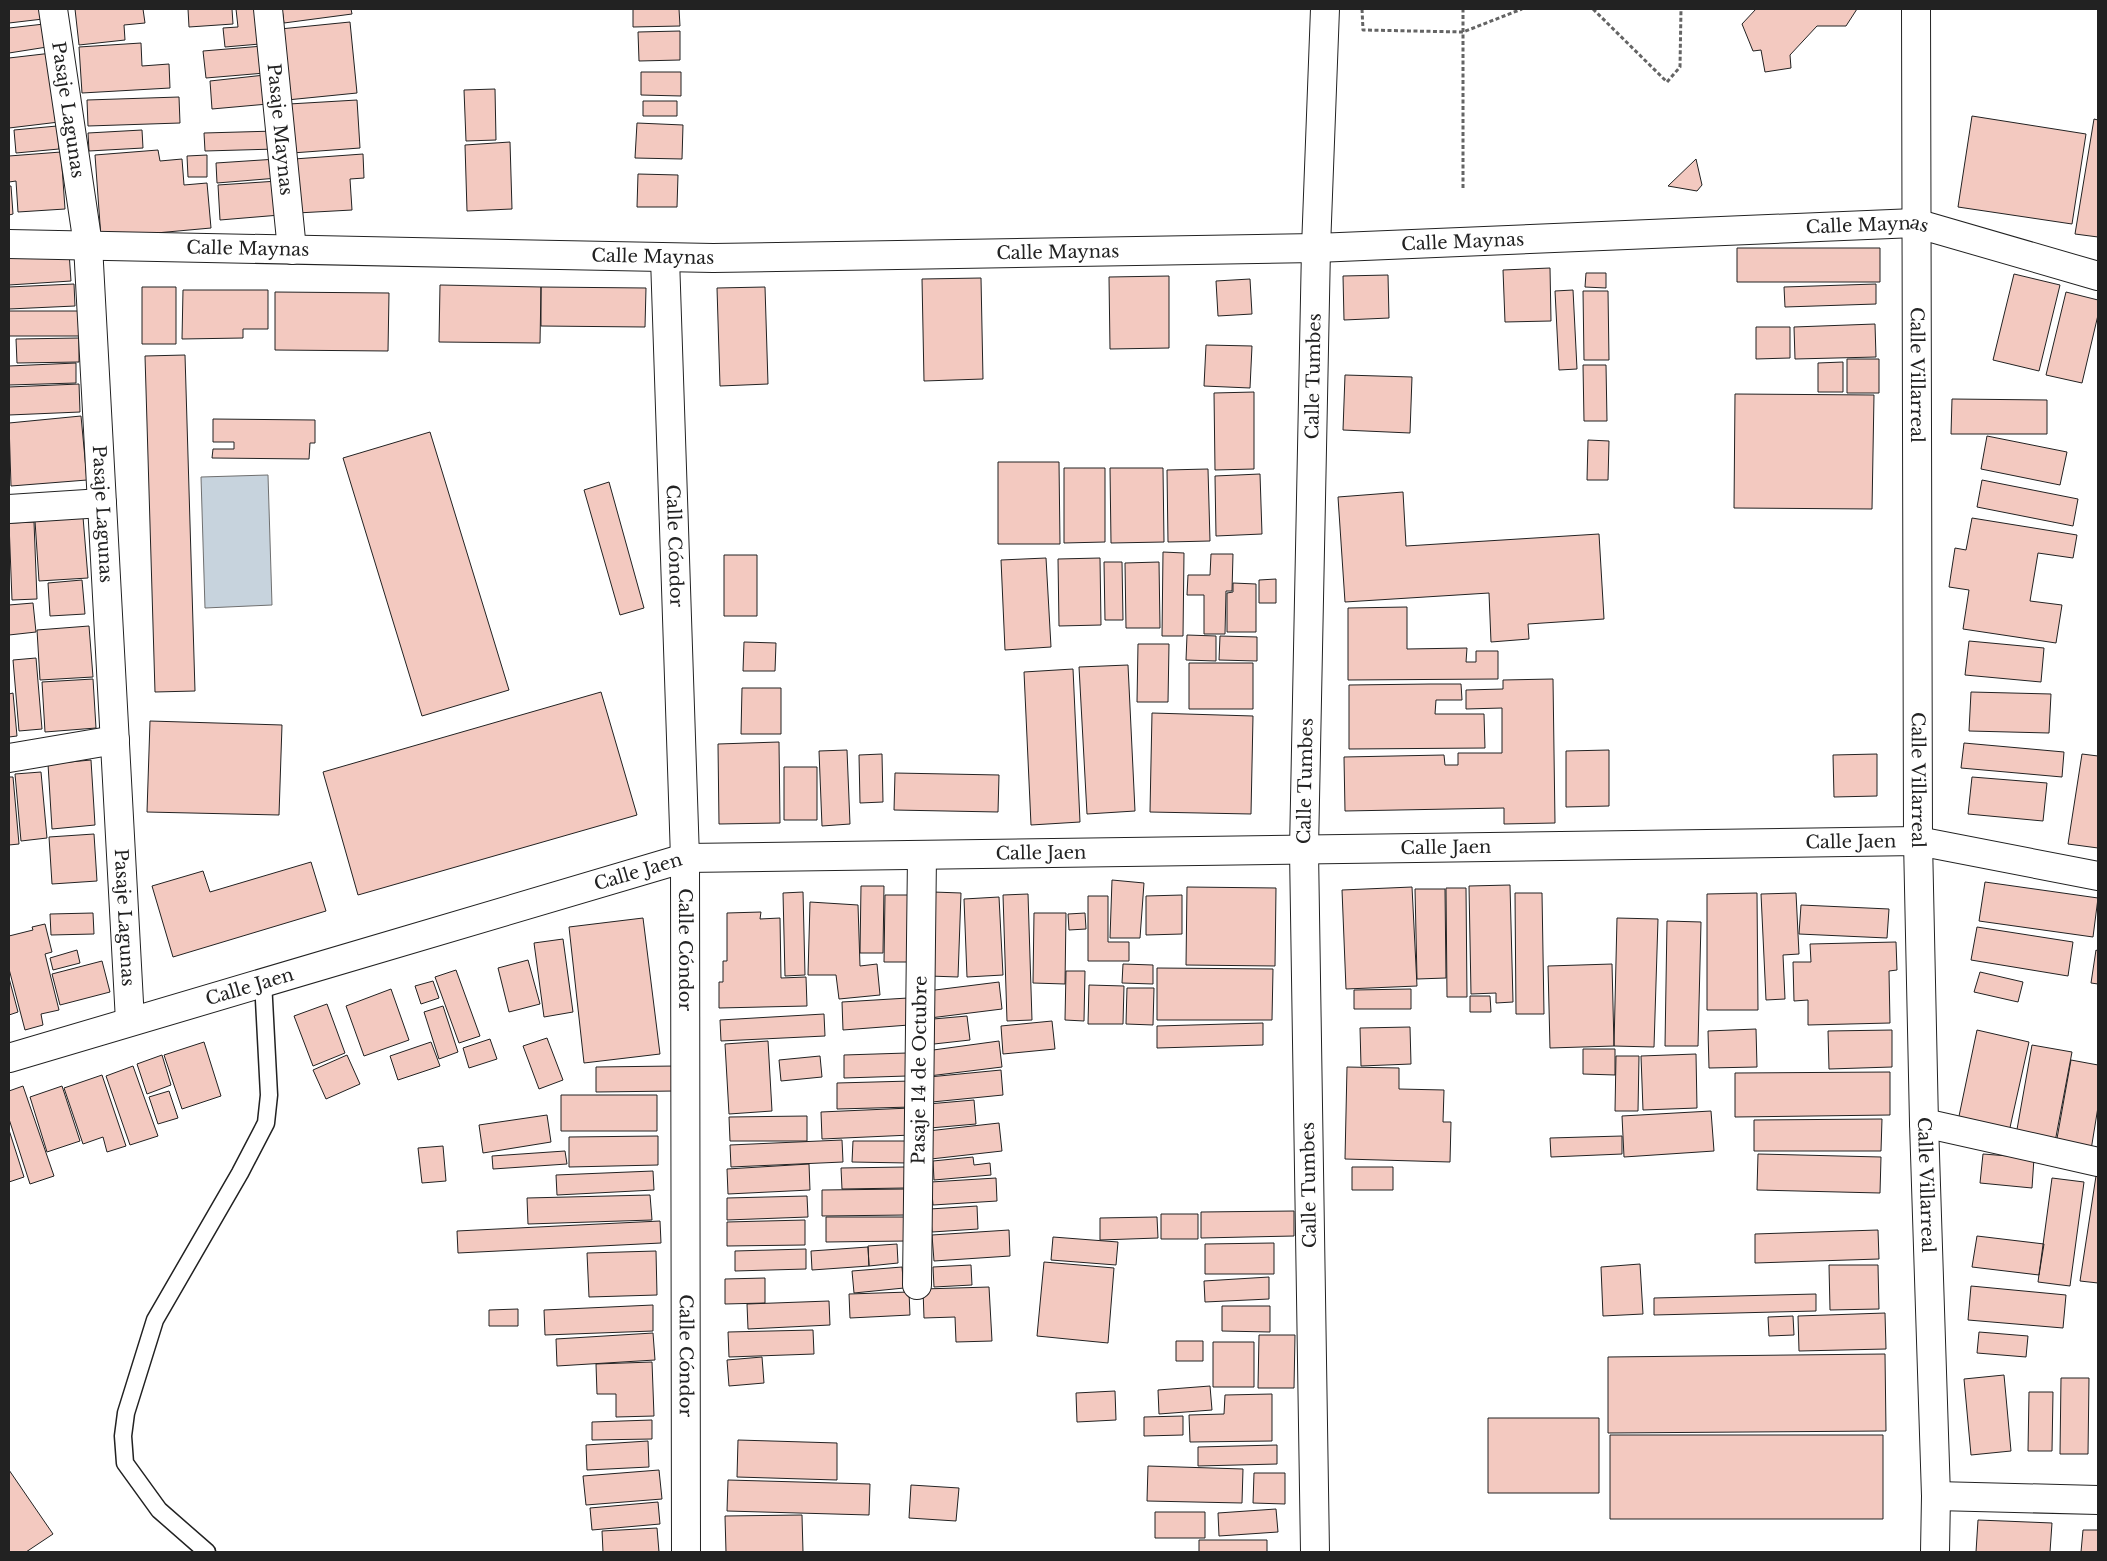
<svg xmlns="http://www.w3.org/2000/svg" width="2107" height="1561" font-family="'Libre Baskerville',serif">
<rect width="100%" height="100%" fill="#fff"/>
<!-- water -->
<path fill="#c7d3dd" stroke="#6f6f6f" d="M268,475l4,130 -67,3 -4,-131z"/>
<!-- building -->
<path fill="#f3c9c0" stroke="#222" d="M9,9h32l2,10 -34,4z
M75,9h68l2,14 -21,2 1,15 -46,5z
M188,9h44l1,15 -44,3z
M236,9h21l3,35 -35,3 -2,-19 15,-1z
M282,9h69l1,5 -68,9z
M633,9h46l1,17 -47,1z
M1756,9h101l-11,17h-29l-27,29 1,13 -26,4 -4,-22 -8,1 -11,-27z
M350,22l7,71 -70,7 -7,-71z
M44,24l3,23 -38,6v-25z
M680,31v29l-41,1 -1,-29z
M141,43l1,23 27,-2 1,24 -88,5 -3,-46z
M263,46l2,27 -59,5 -3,-27z
M52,53l7,69 -50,6v-70z
M641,72h40v24l-40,-1z
M265,75l3,29 -56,5 -2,-28z
M495,89l1,51 -30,1 -2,-51z
M179,97l1,26 -92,3 -1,-26z
M357,100l3,48 -68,5 -3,-49z
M643,101h34v15h-34z
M1972,116l114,18 -14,90 -114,-17z
M2094,119l4,1v117l-23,-3z
M637,123l46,2 -1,34 -47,-1z
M57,126l2,23 -43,4 -2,-23z
M142,130l1,18 -54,3 -1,-18z
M276,131v18l-71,2 -1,-18z
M510,142l2,67 -45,2 -2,-66z
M158,150l2,11 22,-2 2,26 23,-2 4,45 -110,10 -6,-83z
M61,152l4,57 -47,3 -2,-31 -7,1v-26z
M363,154l1,24 -14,1 2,31 -55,3 -3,-54z
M207,155v22h-19l-1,-21z
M277,159l1,19 -61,5 -1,-20z
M1696,159l6,26 -5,6 -29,-5z
M638,174l40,1 -1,32h-40z
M278,181l2,34 -60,5 -2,-35z
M9,186h2l2,28 -4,1z
M1737,248h143v34h-143z
M69,252l2,29 -62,4v-29z
M1550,268l1,53 -46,1 -2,-52z
M1586,273h20v15l-21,-1z
M2014,274l46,11 -21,86 -46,-11z
M1388,275l1,43 -45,2 -1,-44z
M1169,276v72l-59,1 -1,-72z
M981,278l2,101 -59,2 -2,-102z
M1250,279l2,35 -34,2 -2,-35z
M74,284l1,22 -66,3v-22z
M1876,284v20l-91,3 -1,-20z
M440,285l101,2 -1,56 -101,-1z
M142,287h34v57h-34z
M541,287l105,1 -1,39 -104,-1z
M765,287l3,97 -48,2 -3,-98z
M183,290h85v39h-25v9l-61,1z
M1573,290l4,79 -18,1 -4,-79z
M1583,291h25l1,69h-25z
M275,292l114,1 -1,58 -113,-1z
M2066,292l32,8v15l-16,68 -36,-8z
M9,311h75v25h-75z
M1875,324l1,33 -81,2 -1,-32z
M1756,327h34v31l-34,1z
M79,338v24l-62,1 -1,-24z
M1206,345l46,1 -2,42 -46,-2z
M185,355l10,336 -40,1 -10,-336z
M1847,359h32v34h-32z
M1843,362v30h-25v-29z
M76,363v20l-67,2v-19z
M1583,365h23l1,56h-23z
M1345,375l67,2 -2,56 -67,-3z
M79,384l1,28 -71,3v-28z
M1254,392v77l-39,1 -1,-77z
M1735,394l139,1 -2,114 -138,-1z
M1952,399l95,1v34h-96z
M81,416l6,64 -76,6 -2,-63z
M213,419l102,1v23h-5l-1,16 -97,-1 1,-9h21v-7h-21z
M430,432l79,258 -87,26 -79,-258z
M1987,436l80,16 -7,33 -79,-16z
M1588,440l21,1 -1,39h-21z
M998,462h61l1,82h-62z
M1064,468h41v74l-41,1z
M1110,468h53l1,74 -53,1z
M1208,469l2,72 -42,1 -1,-72z
M1260,474l2,60 -46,2 -1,-60z
M1982,480l96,19 -5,27 -96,-19z
M609,482l35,126 -24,7 -36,-125z
M1403,492l3,54 193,-12 5,85 -76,5 1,15 -38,3 -2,-49 -144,9 -7,-105z
M83,517l5,61 -49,3 -4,-60z
M1972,518l105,17 -4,23 -35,-5 -8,48 32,4 -6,38 -93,-14 6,-39 -20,-3 6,-39 11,2z
M34,522l3,77 -25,1 -3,-77z
M1163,552l21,1 -1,83h-21z
M1211,554h22l-1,37h-6l-1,43h-21v-39h-17l1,-20h22z
M724,555h33v61h-33z
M1046,558l5,89 -46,3 -4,-90z
M1100,558l1,67 -42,1 -1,-67z
M1104,562h18l1,58h-18z
M1159,562l1,66h-34l-1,-65z
M1276,579v24h-17v-23z
M82,580l3,34 -35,2 -2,-33z
M1233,583l23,1v48h-29v-39l6,-1z
M33,603l3,29 -27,3v-30z
M1407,607v42l60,-1 -1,14h10v-11h22v28l-150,1v-72z
M89,626l4,51 -53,3 -3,-50z
M1187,635l29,1v25l-30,-1z
M1220,636l37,1v24l-38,-1z
M1969,641l75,7 -3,34 -76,-7z
M744,642l32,1 -1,28h-32z
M1138,644h31l-1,58h-31z
M36,658l6,71 -23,2 -6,-71z
M1189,663h64v46h-64z
M1128,665l7,146 -48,3 -8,-147z
M1073,669l7,153 -49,3 -7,-153z
M93,679l3,49 -51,4 -3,-50z
M1553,679l2,144 -51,1v-16l-159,3 -1,-54 100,-2 1,10h13v-12h44v-45l-36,1v-19l37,-1v-9z
M1430,684h31l1,16h-26l-1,14h49l1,34 -136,1v-64z
M742,688h39v46h-40z
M601,692l36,123 -279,80 -35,-123z
M1971,692l80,2 -2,39 -80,-2z
M13,693l4,43 -8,1v-43z
M1152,713l101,3 -2,98 -101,-2z
M150,721l132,4 -3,90 -132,-3z
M779,742l1,81 -61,1 -1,-80z
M1964,743l100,9 -2,25 -101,-9z
M847,750l3,74 -28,2 -3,-75z
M1609,750v56l-43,1v-56z
M882,754l1,48 -23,1 -1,-48z
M1877,754v42l-43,1 -1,-42z
M2082,754l16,2v92l-30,-4z
M91,760l4,65 -43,4 -4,-65z
M784,767h33v53h-33z
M41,772l6,66 -26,3 -6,-67z
M895,773l104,2 -1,37 -104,-2z
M9,777h4l6,67 -10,1z
M1972,777l75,6 -4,38 -75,-7z
M94,834l3,47 -45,3 -3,-47z
M311,862l15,49 -153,46 -21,-71 51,-15 7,21z
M1112,880l32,3 -4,55h-30z
M1985,882l113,16 -5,39 -114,-16z
M1510,885l3,117 -17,1v-10l-25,1 -2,-108z
M861,886h23l-1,67h-23z
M1187,887l89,1 -1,78 -89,-1z
M1412,887l5,99 -71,3 -4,-99z
M1446,888h20l1,109h-20z
M1415,889h30l1,89 -29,1z
M803,892l2,83 -20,1 -2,-83z
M933,892l28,1 -3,84 -29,-1z
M1515,893h27l2,121h-28z
M1757,893l1,117h-51v-116z
M1796,893l3,61 -16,1 2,44 -19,1 -5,-106z
M1028,894l4,126 -25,1 -4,-126z
M885,895h29v67h-30z
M1182,895v39l-36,1v-39z
M1088,896h20v46h21v19h-41z
M999,897l4,78 -36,2 -3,-78z
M810,902l48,3 2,61 17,-2 3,31 -41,4 -3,-24h-28z
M1801,905l88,4 -2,29 -88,-4z
M761,912l-1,7 20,-1 1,60 25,-1 1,29 -88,2v-26h4v-21h4v-48z
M93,913l1,21 -43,1 -1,-21z
M1034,913h32l-1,71 -32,-1z
M1085,913l1,16 -17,1 -1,-16z
M643,918l17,136 -76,9 -15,-136z
M1617,918l41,1 -4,128 -40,-1z
M1667,921l34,1 -3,124h-33z
M45,924l7,28 -7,2 14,56 -18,4 2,11 -18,5 -16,-61v-33l24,-6 -1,-3z
M1977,927l96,15 -5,34 -97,-16z
M563,939l10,73 -29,5 -10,-74z
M1896,942l1,28 -8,1 1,52 -82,2v-25l-14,1 -1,-39h18l-1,-18z
M77,950l3,13 -27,7 -3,-12z
M2096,950l2,1v33l-7,-1z
M528,960l12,44 -31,8 -11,-44z
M102,961l8,31 -50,13 -8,-31z
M1123,964l30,1v19l-31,-1z
M1612,964l2,82 -64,2 -2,-82z
M1157,968l116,1 -1,51h-115z
M456,970l24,66 -21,7 -24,-66z
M1066,971h19l-1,50 -19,-1z
M1980,972l43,10 -5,20 -44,-10z
M9,978l9,34 -9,3z
M433,981l6,17 -18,6 -6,-18z
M999,982l3,27 -72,9 -3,-27z
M1089,985l35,1 -1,38h-35z
M1127,988h27l-1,37 -27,-1z
M391,989l18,51 -45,16 -18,-50z
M1411,989v20h-57v-19z
M1470,996h20l1,16h-21z
M908,998l1,27 -66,5 -1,-28z
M327,1004l18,49 -32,13 -19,-50z
M443,1006l15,46 -19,7 -15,-47z
M824,1014l1,22 -104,5 -1,-21z
M967,1016l3,24 -45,5 -3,-25z
M1052,1021l3,28 -52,5 -2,-28z
M1263,1023v22l-106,3v-22z
M1410,1027l1,37 -50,2 -1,-38z
M1756,1029l1,38 -48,1 -1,-37z
M1892,1030v37l-63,2 -1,-38z
M1977,1030l52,12 -20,90 -51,-11z
M547,1038l16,42 -24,9 -16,-43z
M490,1039l7,20 -28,9 -6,-20z
M768,1041l4,70 -43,3 -4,-70z
M999,1041l3,26 -73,9 -3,-25z
M204,1042l17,54 -39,13 -18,-54z
M431,1042l9,24 -42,14 -8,-24z
M2032,1045l40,7 -17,90 -39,-7z
M1583,1049h32v26l-32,-1z
M907,1053v23l-63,2v-23z
M1696,1054l1,54 -54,2 -2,-54z
M162,1055l9,30 -24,9 -10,-30z
M347,1055l13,29 -34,15 -13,-29z
M820,1056l2,21 -41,4 -2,-21z
M1616,1056h23l-1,55h-23z
M2071,1060l27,5v42l-7,43 -35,-6z
M133,1066l25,70 -28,9 -24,-69z
M675,1066v25l-79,1v-25z
M1347,1067l52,1v21l45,1 -1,32h8l-1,40 -105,-3z
M1001,1070l2,25 -71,7 -3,-25z
M1890,1072v43l-155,2v-44z
M102,1075l24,71 -19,6 -4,-15 -20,7 -19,-56z
M911,1081l1,26 -75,2v-26z
M23,1086l31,90 -24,8 -21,-65v-28z
M62,1086l18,55 -33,11 -17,-55z
M169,1091l9,27 -20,6 -9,-27z
M561,1095h96v36h-96z
M974,1100l2,24 -46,4 -2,-24z
M910,1108l1,27 -89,4 -1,-27z
M1711,1111l3,40 -90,6 -2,-41z
M547,1115l4,27 -68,11 -4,-28z
M807,1116v25h-77l-1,-24z
M1882,1119l-1,32h-127v-31z
M999,1123l3,28 -71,8 -3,-28z
M9,1130l15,47 -15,5z
M658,1136v29l-89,2v-30z
M1622,1136v18l-71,3 -1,-19z
M842,1140l1,22 -112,5 -1,-22z
M853,1141h55v22l-56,-1z
M443,1146l3,35 -24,2 -4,-35z
M565,1151l2,13 -74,5 -1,-13z
M1758,1154l123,3 -1,36 -123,-3z
M1983,1154l51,4 -2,30 -52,-5z
M973,1157l1,8 16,-2 1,12 -57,5 -1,-19z
M809,1164l1,26 -82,4 -1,-25z
M905,1167v21l-63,1 -1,-21z
M1352,1167h41v23h-41z
M653,1171l1,19 -97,5 -1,-20z
M2096,1176h2v107l-18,-2z
M996,1178l1,23 -64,4 -2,-23z
M2052,1178l32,4 -14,104 -32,-4z
M907,1189v26l-85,1v-26z
M650,1195l2,25 -124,4 -1,-26z
M807,1196l1,21 -81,3v-22z
M977,1206l1,23 -46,3 -2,-23z
M1294,1211v25l-93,2v-26z
M1161,1214h37v25h-37z
M826,1217h80v24l-80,1z
M1157,1217l1,21 -58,2v-22z
M805,1220v25l-78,1v-24z
M660,1221l1,22 -203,10 -1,-22z
M1009,1230l1,26 -76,5 -2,-26z
M1878,1230l1,29 -124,4v-29z
M1977,1236l67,8 -5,31 -67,-8z
M1053,1237l65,5 -2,23 -65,-5z
M1274,1243v31h-69v-30z
M897,1244l1,19 -29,3 -1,-20z
M868,1247l1,19 -57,4 -1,-19z
M806,1249v20l-71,2v-20z
M656,1251l1,44 -68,2 -2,-44z
M1044,1262l70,6 -6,75 -71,-7z
M1640,1264l3,50 -40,2 -2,-49z
M971,1265l1,20 -38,2 -1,-20z
M1829,1265h49l1,44 -49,1z
M902,1267l2,21 -50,5 -2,-22z
M1269,1277v22l-64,3 -1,-21z
M765,1278v25l-40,1v-25z
M1971,1286l95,9 -3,33 -95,-8z
M989,1287l3,54 -36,1 -1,-25 -31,1 -1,-29z
M909,1292l1,23 -60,3 -1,-24z
M1816,1294v17l-162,4v-17z
M829,1301l1,24 -82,4 -1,-25z
M653,1305v26l-108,4 -1,-25z
M1222,1306h48v26l-48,-1z
M518,1309v17h-29v-16z
M1885,1313l1,36 -87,2 -1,-35z
M1793,1316l1,19 -25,1 -1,-19z
M813,1330l1,24 -85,3 -1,-25z
M1979,1332l49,4 -2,21 -49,-4z
M653,1333l2,27 -98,6 -1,-27z
M1259,1335h36l-1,53h-36z
M1176,1341h27v20h-27z
M1213,1342h41v45h-41z
M1885,1354l1,77 -278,2v-76z
M762,1357l2,26 -35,3 -2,-26z
M652,1362l2,54 -38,1v-23h-19l-1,-30z
M2004,1375l7,76 -40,4 -7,-76z
M2061,1378h28l-1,76h-28z
M1210,1386l2,24 -53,4 -1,-24z
M1115,1391l1,29 -39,2 -1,-29z
M2029,1392h24l-1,59h-24z
M1272,1394v47l-82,1 -1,-27 35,-1 1,-19z
M1183,1416v19l-39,1v-19z
M1488,1418h111v75h-111z
M652,1420v19l-60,1v-18z
M1610,1435h273v84h-273z
M738,1440l99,3v37l-100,-3z
M648,1441l1,26 -62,3 -1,-25z
M1277,1445v19l-79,2v-19z
M1148,1466l95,3 -1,34 -95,-2z
M9,1470l44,64 -27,18h-17z
M659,1470l3,29 -76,6 -3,-29z
M1254,1473h31v31l-32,-1z
M728,1480l142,4 -1,31 -142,-4z
M911,1485l48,3 -3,33 -47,-3z
M658,1502l2,22 -68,6 -2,-22z
M1276,1509l2,23 -59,4 -1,-23z
M1155,1512h50v26h-50z
M802,1515l1,37h-77l-1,-36z
M1978,1520l74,3 -2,29h-74z
M657,1528l2,24h-56l-1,-21z
M2083,1530h15v22h-17z
M1199,1540h68v12h-68z"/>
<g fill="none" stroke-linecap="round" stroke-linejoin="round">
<defs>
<path id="service" d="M207,1552l-48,-42 -34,-47 -2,-27 3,-23 29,-93 85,-147 26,-50 3,-28 -6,-114"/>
<g id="minor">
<path id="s1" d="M53,9l35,236 42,776"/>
<path id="s2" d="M268,9l24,241"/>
<path id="s3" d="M1916,9l2,832 6,282 12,373 -1,56"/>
<path id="s4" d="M9,244l704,14 603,-10 599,-25 183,53"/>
<path id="s5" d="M665,258l20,600 1,694"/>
<path d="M9,509l93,-6"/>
<path d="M9,758l106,-18"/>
<path id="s6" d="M9,1058l676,-200 1233,-17 180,35"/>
<path d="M1924,1123l174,39"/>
<path id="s7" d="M917,1285l5,-430"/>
<path d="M1936,1496l162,4"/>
<path id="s8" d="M1315,1552l-11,-702 12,-602 9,-239"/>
</g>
</defs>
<!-- service casing -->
<use href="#service" stroke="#222" stroke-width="19"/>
<!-- minor casing -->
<use href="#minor" stroke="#222" stroke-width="30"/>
<!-- path -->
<path stroke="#646464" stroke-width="3" stroke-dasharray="4 2.5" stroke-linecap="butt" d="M1362,9l1,21 100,2 59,-23
M1593,9l74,73 13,-15 1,-58
M1463,188v-179"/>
<!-- service -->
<use href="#service" stroke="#fff" stroke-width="16"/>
<!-- minor -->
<use href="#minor" stroke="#fff" stroke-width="28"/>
</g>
<g text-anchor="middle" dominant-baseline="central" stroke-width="4" stroke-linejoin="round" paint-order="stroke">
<!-- street labels -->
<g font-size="18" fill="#222" stroke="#fff">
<text stroke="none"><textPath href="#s1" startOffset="102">Pasaje Lagunas</textPath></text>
<text stroke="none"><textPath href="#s2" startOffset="121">Pasaje Maynas</textPath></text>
<text stroke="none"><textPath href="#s4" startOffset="1859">Calle Maynas</textPath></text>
<text stroke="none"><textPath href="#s4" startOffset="1454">Calle Maynas</textPath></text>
<text stroke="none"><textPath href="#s4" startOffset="239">Calle Maynas</textPath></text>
<text stroke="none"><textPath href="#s4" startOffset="1049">Calle Maynas</textPath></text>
<text stroke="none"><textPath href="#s4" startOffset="644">Calle Maynas</textPath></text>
<text stroke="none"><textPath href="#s8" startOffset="1176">Calle Tumbes</textPath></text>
<text stroke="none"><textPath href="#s3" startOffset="366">Calle Villarreal</textPath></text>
<text stroke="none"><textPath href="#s1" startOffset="508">Pasaje Lagunas</textPath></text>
<text stroke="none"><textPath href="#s5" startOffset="288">Calle Cóndor</textPath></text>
<text stroke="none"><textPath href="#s8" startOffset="771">Calle Tumbes</textPath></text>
<text stroke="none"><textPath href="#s3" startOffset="771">Calle Villarreal</textPath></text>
<text stroke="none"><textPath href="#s6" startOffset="1871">Calle Jaen</textPath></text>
<text stroke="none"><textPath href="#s6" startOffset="1466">Calle Jaen</textPath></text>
<text stroke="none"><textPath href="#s6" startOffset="1061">Calle Jaen</textPath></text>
<text stroke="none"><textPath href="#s6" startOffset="656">Calle Jaen</textPath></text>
<text stroke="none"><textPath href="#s1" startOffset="912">Pasaje Lagunas</textPath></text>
<text stroke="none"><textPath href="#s5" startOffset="692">Calle Cóndor</textPath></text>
<text stroke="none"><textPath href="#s6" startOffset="251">Calle Jaen</textPath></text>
<text stroke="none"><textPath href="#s7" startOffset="215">Pasaje 14 de Octubre</textPath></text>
<text transform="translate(1309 1185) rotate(-91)">Calle Tumbes</text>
<text stroke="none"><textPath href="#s3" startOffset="1176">Calle Villarreal</textPath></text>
<text stroke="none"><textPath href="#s5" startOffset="1098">Calle Cóndor</textPath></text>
</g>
</g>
<!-- border -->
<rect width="2107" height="1561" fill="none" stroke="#222222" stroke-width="20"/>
</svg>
